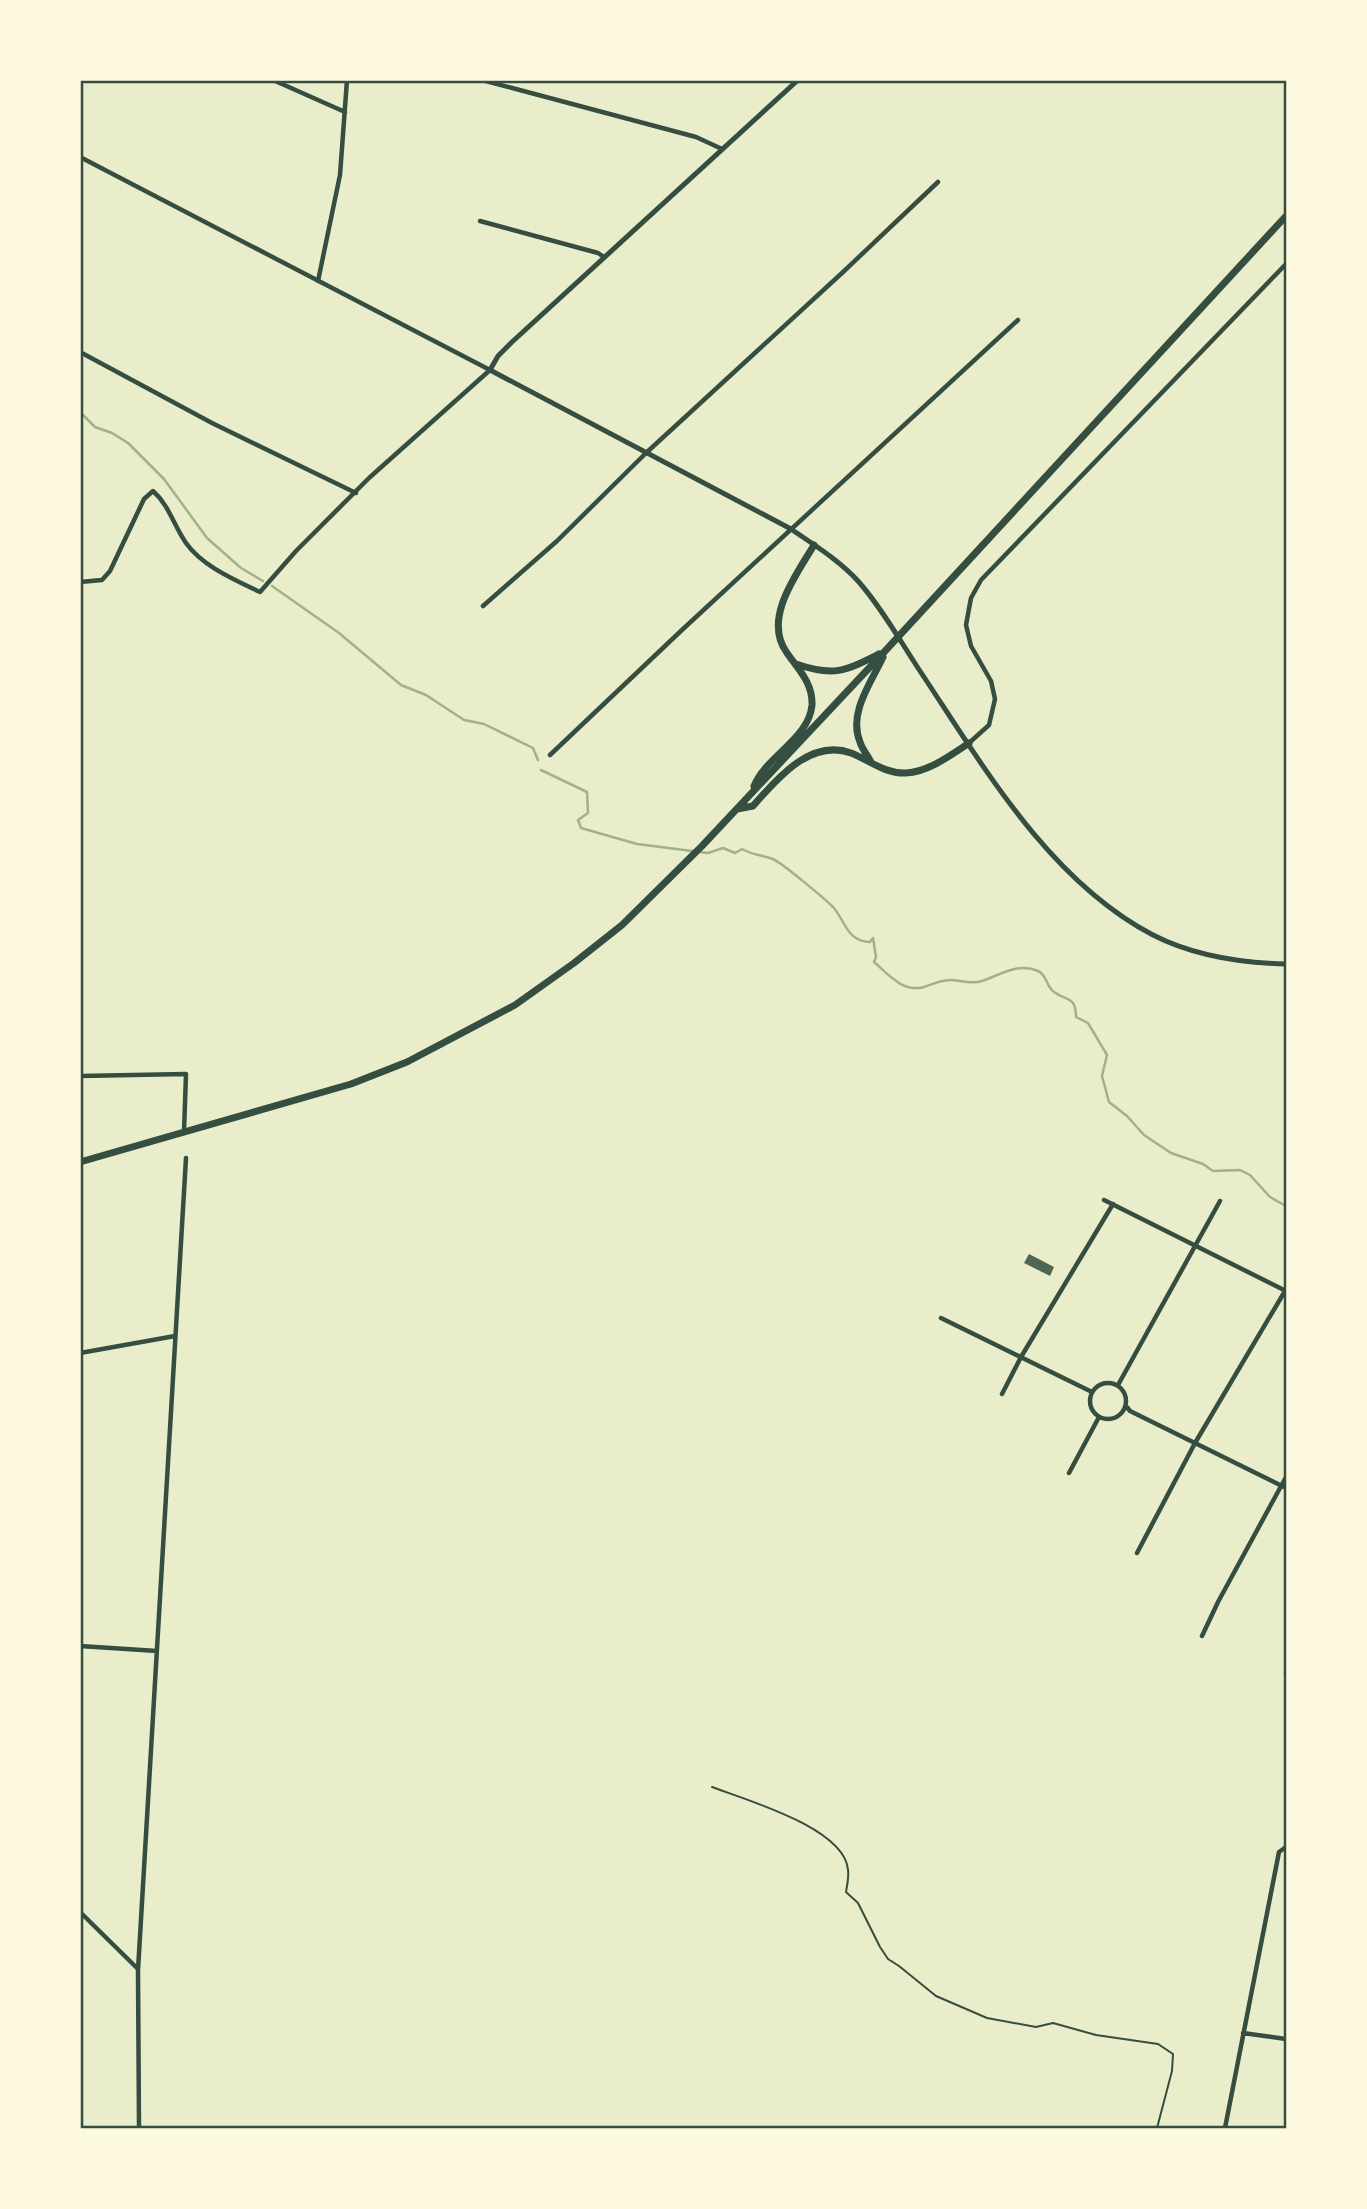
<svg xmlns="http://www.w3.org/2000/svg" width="1367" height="2209" font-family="Manrope,sans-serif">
<rect width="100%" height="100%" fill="#e9edc9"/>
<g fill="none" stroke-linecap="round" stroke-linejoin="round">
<!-- stream -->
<path stroke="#a3b18a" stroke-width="2.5" d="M80,412l15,15 17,6 16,10 36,36 43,59 34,30 22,13
M272,586l67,47 62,52 25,10 38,25 20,4 49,24 5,12
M541,770l46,22 1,21 -10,7 3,8 56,16 55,7
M699,852l9,1 15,-5 12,5 7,-4c10,6 20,6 31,10 9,4 51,39 60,48 12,13 14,35 37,35l3,-4 3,19 -2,5c14,12 29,31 50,25 8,-3 18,-7 26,-7 11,0 21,5 32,1 18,-6 36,-19 56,-10 9,4 8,15 16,21 12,9 22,4 22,25l12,6 19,32 -5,21 7,26 18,14 17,19 27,18 32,11 10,7 27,-1 10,5 20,22 16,9"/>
</g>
<!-- building -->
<path fill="#4f6655" d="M1029,1254l25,13 -4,9 -26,-13z"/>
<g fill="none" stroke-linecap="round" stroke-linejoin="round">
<!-- path -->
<path stroke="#344e41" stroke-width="2" d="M712,1787c34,13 133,41 136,83 1,7 -1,16 -2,22l12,11 22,44 8,12 11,7 37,30 51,22 49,9 17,-4 43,12 62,9 15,10 -1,17 -15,57"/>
<!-- minor -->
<path stroke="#344e41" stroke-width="4.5" d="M273,80l72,32
M482,80l214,57 26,12
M80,157l410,213 -121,108 -73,73 -36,41c-25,-12 -58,-26 -74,-49 -12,-17 -17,-38 -33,-52l-9,8 -34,72 -8,9 -22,2
M480,221l118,32 6,4
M318,281l22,-106 7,-95
M80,352l132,71 144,70
M483,606l74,-65 89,-88 196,-180 96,-91
M969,743l20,-18 6,-26 -4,-18 -20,-35 -5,-21 5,-27 10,-18 305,-316
M550,755l133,-126 335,-309
M80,1076l106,-2 -2,58
M1104,1200l182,91
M941,1318l151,74
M80,1353l95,-17
M1090 1401a18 18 0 1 1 36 0a18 18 0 1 1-36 0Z
M1118,1385l102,-184
M1002,1394l19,-37 92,-153
M1126,1406l4,5 156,77
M1069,1473l30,-56
M1137,1553l58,-110 90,-152
M1202,1636l16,-34 68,-125
M80,1646l77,5
M1286,1673v-1
M80,1912l58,57
M1243,2033l43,6
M139,2128l-1,-158 48,-812
M1225,2128l54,-276 7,-5"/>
<!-- tertiary -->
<path stroke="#344e41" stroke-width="5" d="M798,80l-286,262 -14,14 -8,14 301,159c23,16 48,31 67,52 23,26 41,58 60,87 64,96 130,212 235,267 41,21 89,28 133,29"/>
<!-- trunk -->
<path stroke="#344e41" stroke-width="7" d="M796,664c38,13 49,7 83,-10
M871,762c-3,-6 -9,-13 -11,-20 -12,-29 11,-59 23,-85
M754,786c12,-30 55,-47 58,-81 1,-22 -14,-36 -25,-52 -25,-34 10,-79 27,-108
M737,809l16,-3c23,-26 57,-68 98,-53 18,7 34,21 55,20 22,-1 45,-18 63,-30
M80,1162l271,-78 56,-22 108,-57 59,-42 48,-38 80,-79 184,-196 400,-434"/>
</g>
<!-- border -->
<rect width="1367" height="2209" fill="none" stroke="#fefae0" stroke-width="164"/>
<rect x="82" y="82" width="1203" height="2045" fill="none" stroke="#344e41" stroke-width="2.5"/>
</svg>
